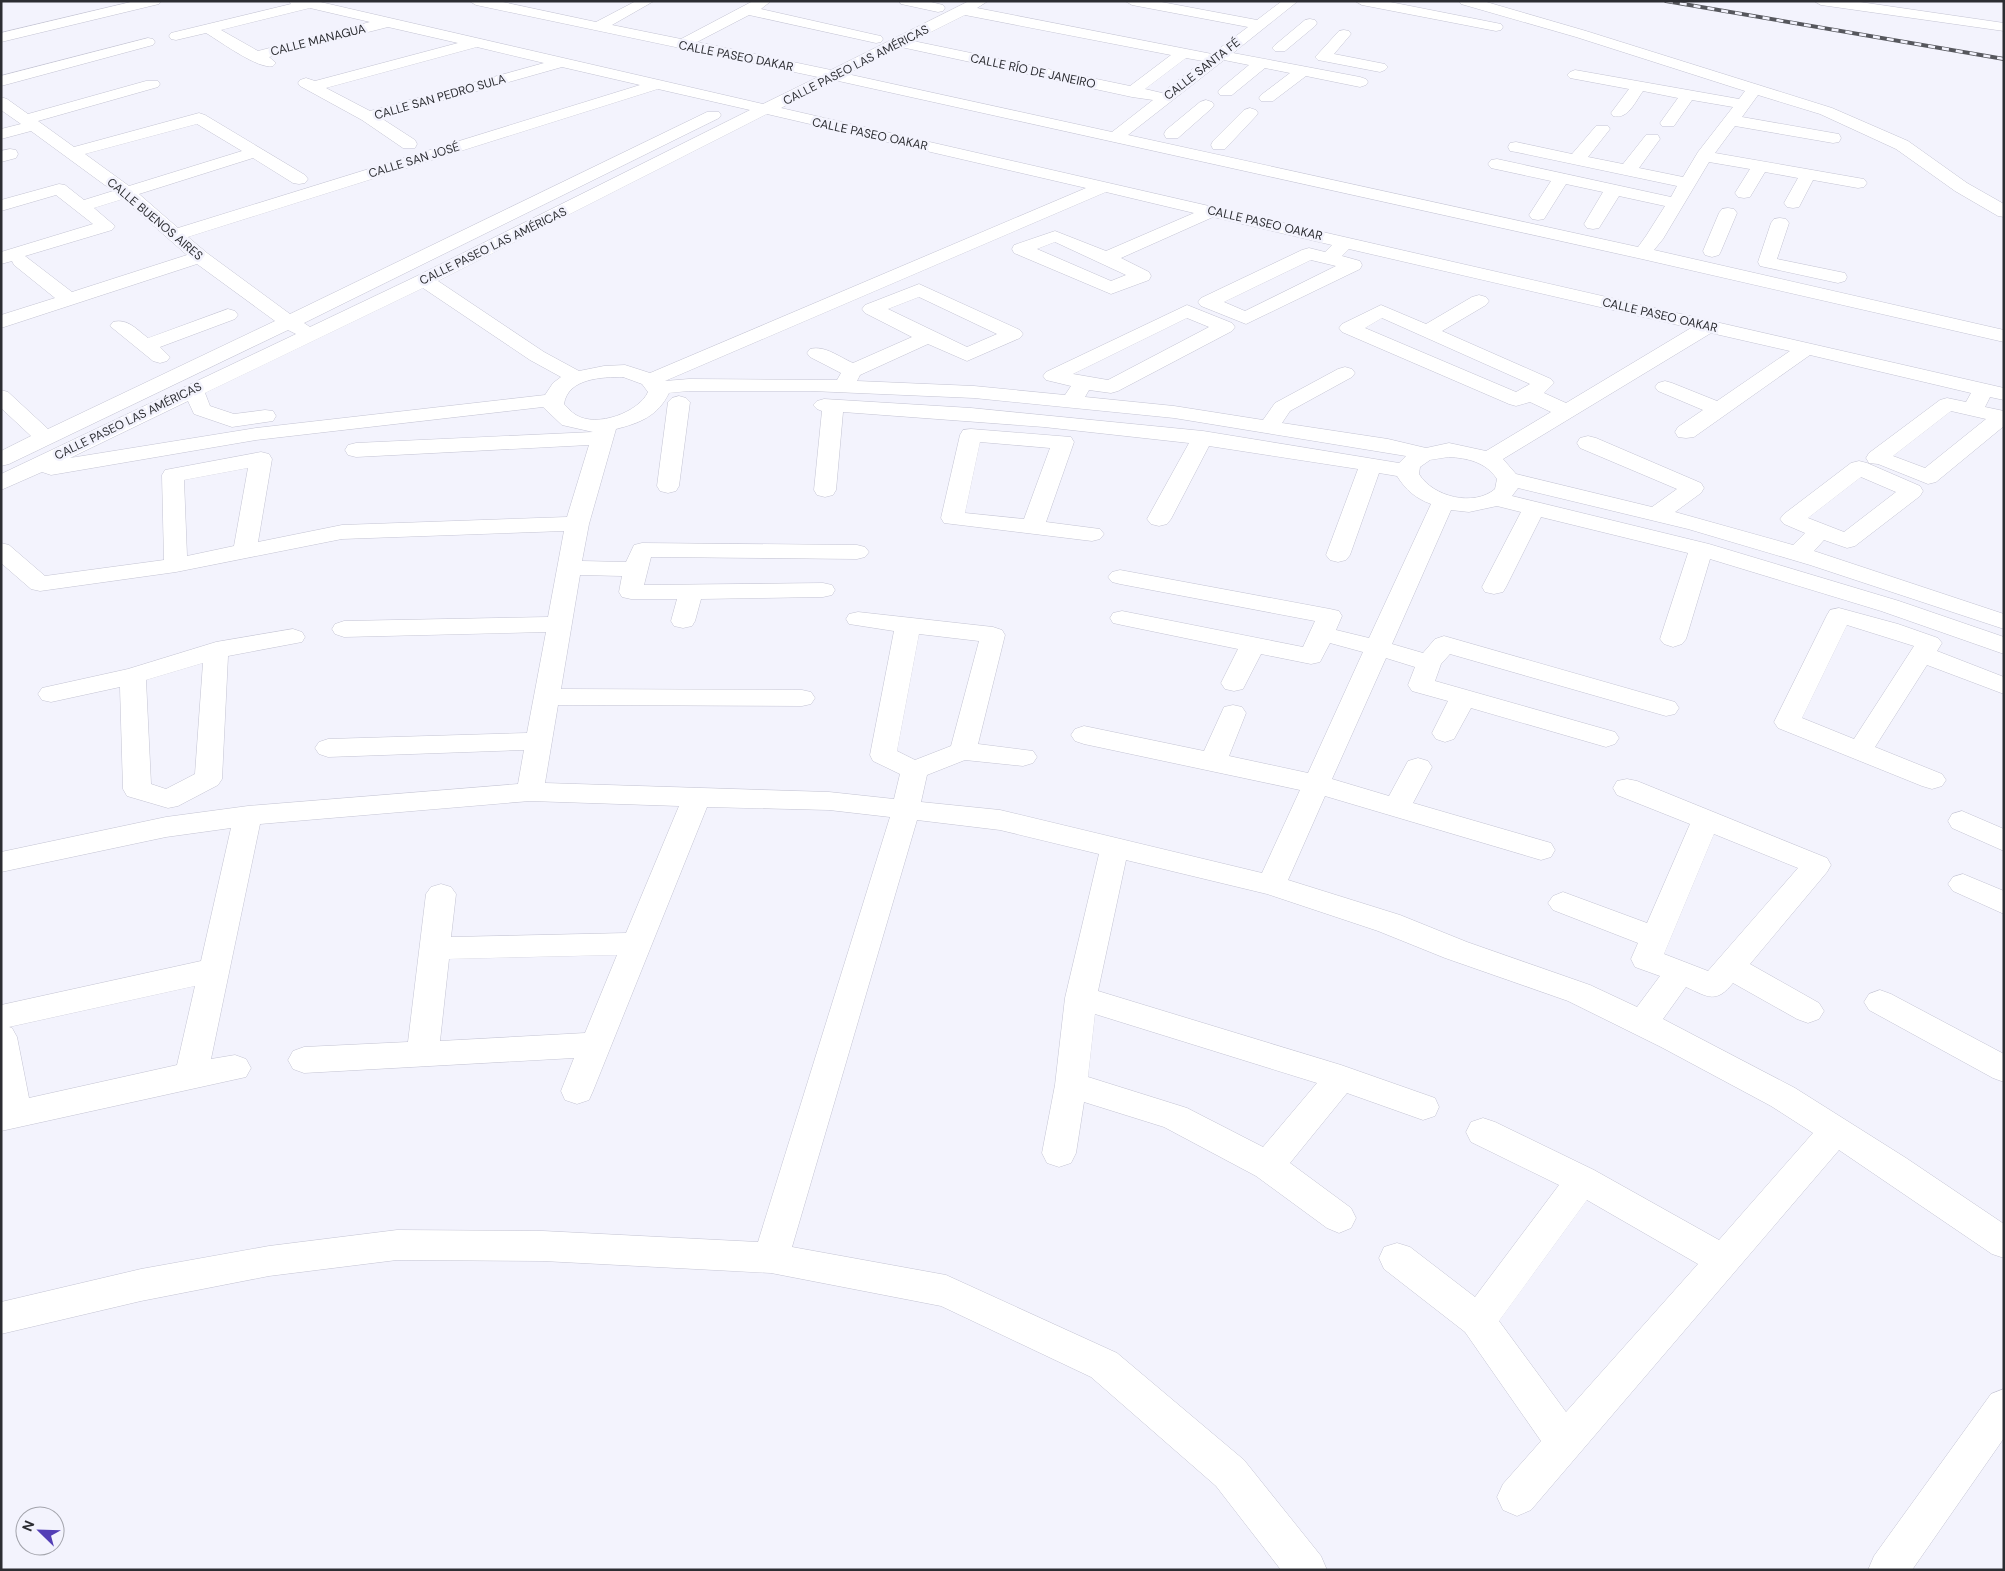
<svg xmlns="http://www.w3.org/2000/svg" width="2005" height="1571" font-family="'DM Sans',sans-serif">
<rect width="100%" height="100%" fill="#f3f3fd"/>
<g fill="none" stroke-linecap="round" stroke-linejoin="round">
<defs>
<path id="minor" d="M135,1h26l-2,3 -158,38v-9z
M289,1h27l447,103 55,-27 -342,-72 -7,-4h29l98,21 40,-21h18l-42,24 69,14 72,-38h18l-10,8 115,26 5,1 2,3 -2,3 -5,1 -127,-28 -52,27 134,28 138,-69h19l-11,7 235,46 36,-27 -116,-22 -7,-4h31l101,19 25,-19h16l-65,52 127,24 6,2 2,3 -2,3 -6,2 -54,-11 -33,25h-12l-2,-3 2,-3 29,-22 -25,-5 -33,27h-12l-2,-3 2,-3 29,-24 -25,-5 -96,75 510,112 8,-11 19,-30 -46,-10 -20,32 -6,1 -6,-1 -3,-4 19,-32 -37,-8 -22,35 -6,1 -6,-1 -3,-4 22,-34 -60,-13 -3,-4 3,-4 6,-1 174,38 6,-11 -161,-34 -6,-1 -2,-4 2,-4 6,-1 56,12 24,-28h12l2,3 -22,28 35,7 23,-29h12l2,4 -21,29 44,9 15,-25 35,-45 -41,-7 -18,26h-12l-2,-3 18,-25 -35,-7c-8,11 -15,29 -30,25l-2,-3 18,-24 -59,-11 -3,-3 3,-3 5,-2 164,29 6,-8 -169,-54 -115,-33 -2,-3h24l103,30 246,77 76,33 59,42 37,21v13l-6,-1 -43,-25 -59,-42 -76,-35 -62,-19 -16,22 91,16 6,1 2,4 -2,4 -6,1 -98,-17 -20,27 143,25 6,1 3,4 -3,4 -6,1 -45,-8 -14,27 -6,1 -6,-1 -3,-4 14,-25 -33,-6 -15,25 -6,1 -6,-1 -3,-4 15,-24 -41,-7 -46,77 -9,11 350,80v12l-362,-83 -808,-179 -53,28 1223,280v12l-14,-3 -5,10 19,4v15l-68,56 -8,2 -50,-20 -9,-1 -3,-5 3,-5 71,-53 7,-2 19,4 5,-9 -161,-38 -116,82 -8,1 -8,-1 -3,-5 3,-5 25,-17 -45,-19 -3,-4 3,-4 7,-2 7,2 45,18 73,-50 -79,-18 -208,126 13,15 136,33 25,-18 -97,-41 -3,-5 3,-5 8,-2 8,2 105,45 3,5 -3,5 -26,19 118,33 12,-12 -21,-9 -4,-5 4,-5 67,-51 8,-2 8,2 53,23 3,5 -3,5 -65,50 -8,2 -23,-8 -10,11 190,63v15l-194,-64 -122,-36 -170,-41 -6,8 197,48 190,57 105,36v17l-123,-43 -171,-52 -24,80 -4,5 -9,3 -9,-3 -4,-5 28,-86 -147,-36 -35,70 -3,5 -9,2 -9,-2 -3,-5 39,-75 -24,-6 -28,6 -18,-2 -59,134 31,9 12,-14 9,-3 231,66 4,6 -4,6 -9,2 -216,-62 -9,10 -6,17 180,51 4,6 -4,6 -9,3 -135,-39 -17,31 -9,3 -9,-3 -4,-6 16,-32 -36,-10 -4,-6 7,-18 -29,-9 -54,121 57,17 19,-35 10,-3 10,3 4,6 -19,36 138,40 4,7 -4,7 -10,3 -216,-64 -37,84 112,35 67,27 123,43 47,22 23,-31 -25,-9 -4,-8 7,-16 -85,-33 -5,-7 5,-7 10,-4 84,31 43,-99 -73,-29 -4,-7 4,-7 10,-2 10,2 190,77 4,7 -4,7 -77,92 69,39 5,8 -5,8 -11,4 -11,-4 -64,-36c-17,21 -25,14 -47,4l-23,32 132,69 111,70 98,66v34l-12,-4 -153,-104 -308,360 -14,6 -14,-6 -6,-13 6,-13 38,-43 -76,-109 -81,-63 -5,-11 5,-11 13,-4 13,4 65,50 84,-112 -88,-43 -5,-10 5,-10 12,-4 12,4 99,48 125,70 94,-107 -42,-27 -110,-59 -93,-46 -123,-43 -67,-27 -111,-37 -141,-34 -28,131 243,74 94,33 4,9 -4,9 -12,4 -76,-27 -57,70 61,45 5,10 -5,10 -12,5 -12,-5 -71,-52 -92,-49 -80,-25 -8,51 -5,10 -12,4 -12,-4 -5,-10 13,-68 10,-87 34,-144 -99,-24 -83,-10 -125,427 154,28 171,78 127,107 77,96 6,14h-46l-65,-84 -125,-109 -150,-71 -170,-33 -228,-12 -146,-1 -128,16 -128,25 -140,33v-32l140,-33 128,-23 128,-16 146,1 215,11 132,-425 -61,-7 -122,-3 -114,284 -4,9 -12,4 -12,-4 -4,-9 13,-33 -270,15 -11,-4 -5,-9 5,-9 11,-4 104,-5 18,-148 5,-7 10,-3 10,3 5,7 -5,43 175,-4 53,-127 -149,-5 -270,23 -49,235 24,-4 11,4 5,9 -5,9 -245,54v-126l200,-44 30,-133 -65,9 -165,35v-20l165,-35 82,-11 270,-22 6,-34 -196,7 -9,-3 -4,-6 4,-6 9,-3 199,-6 19,-101 -202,5 -9,-3 -3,-5 3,-5 9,-3 204,-4 16,-86 -222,8 -166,33 -136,19 -9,-2 -30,-26v-20l8,2 36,31 119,-16 -2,-85 3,-5 96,-18 8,2 3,5 -14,83 84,-17 225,-8 22,-72 -233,12 -8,-2 -3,-5 3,-5 8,-2 237,-11 -31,-7 -19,-18 -287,33 -205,35 -9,-3 -41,18v-16l295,-140 -8,-4 -279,134 -8,2v-15l30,-15 -30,-28v-18l7,2 40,37 227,-108 -78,-57 -196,64v-13l54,-17 -41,-33 -2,-4 -11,3v-12l92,-28 -37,-29 -55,16v-11l58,-16 6,1 19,15 29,-9 -82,-60 -30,8v-10l20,-5 -20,-14v-13l6,2 21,15 118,-33h12l2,3 -2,3 -120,34 36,26 125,-34 6,2 100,60 3,4 -3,4 -6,1 -6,-1 -40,-25 -114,36 39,34 462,-143 -78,-18 -181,51 34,22 2,4 -2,4h-12l-41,-28 -62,-34 -2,-3 2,-3 6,-2 9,3 143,-38 -70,-16 -119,30 7,6 -3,3c-14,4 -52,-24 -67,-33l-30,7 -5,-1 -2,-3 2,-3 120,-29zM310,8l60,14 -112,29 -37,-21zM965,15l206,40 -41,31 -217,-45zM477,47l67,16 -174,48 -44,-23zM901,47l231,50 21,3 -41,32 -265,-58zM1186,58l17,3 -41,32 -17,-4zM658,89l92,21 -333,166 -107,51 -6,-4 415,-205 2,-3 -2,-3h-12l-417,202 -83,-61 -19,-16zM767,114l319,74 -436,185 -25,-8 -21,1 -25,5 -35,-19 -106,-71zM197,124l45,27 -113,35 -44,-32zM1106,192l88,21 -88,38 -51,-20 -41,14 -2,4 2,4 97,41 38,-14 2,-4 -2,-4 -28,-14 92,-41 119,28 -7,7 -16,-4 -7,2 -101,48 -3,4 3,4 45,18 114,-55 2,-4 -2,-4 -18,-5 7,-7 342,79 -125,75 -22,-10 10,-10 -3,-4 -109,-48 44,-26 3,-4 -3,-4 -7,-2 -7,2 -46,27 -45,-19 -39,19 -3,4 3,4 167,72 7,2 14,-4 21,10 -65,39 -37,-8 -23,5 -38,-9 -106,-16 8,-12 62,-34 3,-4 -3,-4 -7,-2 -7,2 -63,34 -12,17 -89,-14 -89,-9 4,-7 22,3 7,-2 114,-60 3,-4 -3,-4 -45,-18 -141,67 -3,4 3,4 25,6 -6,9 -91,-9 -117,-5 3,-6 68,-31 39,17 53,-23 3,-4 -3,-4 -101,-46 -54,21 -3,4 3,4 47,24 -59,26c-14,-6 -28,-18 -43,-14l-3,4 3,4 31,16 -4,7 -148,-1 -24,2zM123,199l64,56 -115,37 -47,-36 87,-26 3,-4 -21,-18zM1055,242l71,33 -15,6 -74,-32zM1311,260l25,6 -91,45 -21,-9zM423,288l107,72 31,17 -8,6 -8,12 -289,33 -186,30 118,-57 6,13 38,13 41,-6 3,-5 -3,-5 -8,-1 -31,4 -24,-8 -5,-13zM919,297l78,37 -30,13 -79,-38zM1187,318l22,9 -101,53 -35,-6zM1382,318l148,66 -14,8 -151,-64zM623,377l19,7 6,8c-9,20 -51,36 -72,23 -5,-3 -8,-7 -12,-11 4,-26 38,-27 59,-27zM689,391h122l163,7 200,20 232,38 -7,7 -196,-32 -232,-23 -147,-9 -7,2 -4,4 4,4 5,2 -8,79 3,5 8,2 8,-2 3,-5 7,-78 201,15 145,16 -42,76 4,5 8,2 8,-2 4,-5 38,-73 149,23 -32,86 4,5 8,2 8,-2 4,-5 29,-82 18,3c9,14 18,22 34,28l-62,134 -33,-8 6,-14 -3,-5 -9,-2 -210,-39 -8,2 -4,5 4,5 8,2 195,37 -12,26 -181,-36 -9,2 -3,5 3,5 9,2 116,24 -17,34 4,6 9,2 9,-2 18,-35 50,10 9,-2 10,-19 33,9 -55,121 -79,-17 17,-43 -4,-6 -9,-2 -9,2 -20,44 -120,-25 -9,3 -4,6 4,6 9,3 216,46 -38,83 -262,-63 -79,-8 6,-27 38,-15 58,6 10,-3 4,-6 -4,-6 -55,-7 27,-109 -3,-5 -9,-3 -135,-15 -9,2 -3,5 3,5 45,7 -24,124 3,6 27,13 -6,25 -65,-7 -284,-9 13,-78 244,1 9,-2 4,-6 -4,-6 -9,-2 -241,-1 19,-114 42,1 -3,16 3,5 9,2h46l-6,22 3,5 9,2 9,-2 3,-5 6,-22 122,-2 9,-2 3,-5 -3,-5 -9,-2 -179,2 7,-28 206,2 8,-2 4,-5 -4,-5 -8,-2 -215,-2 -8,2 -8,17 -44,-1 7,-37 27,-95c24,-6 42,-13 53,-36zM1951,411l35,8 -61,49 -32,-12zM1449,457c18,1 37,5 48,22l-2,10c-21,18 -62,8 -76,-15l1,-7 10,-7zM248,468l-14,78 -47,10 -3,-76zM1861,477l35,15 -52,40 -36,-14zM919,634l60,7 -28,105 -36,14 -18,-9zM1714,834l84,34 -90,103 -44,-17zM617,955l-32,78 -145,8 9,-82zM195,986l-18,79 -148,33 -12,-61 -5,-9 -3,-1zM1095,1014l222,69 -54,64 -76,-39 -99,-31zM1587,1200l111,64 -132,148 -67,-91z
M899,1h28l16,4 2,3 -2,3 -5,1 -37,-8z
M1355,1h30l111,22 5,1 2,3 -2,3 -5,1 -134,-26z
M1814,1h39l151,22v8l-183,-26z
M1310,19l5,1 2,3 -2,3 -30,25h-10l-3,-3 3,-3 30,-25z
M1344,30l5,1 2,3 -17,20 51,10 3,3 -3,3 -5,2 -62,-12 -3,-3 3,-3 21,-23z
M148,38l5,1 2,3 -2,3 -152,41v-10z
M1206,100l6,2 2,3 -2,3 -34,30h-12l-2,-4 2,-4 34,-28z
M1250,108l6,2 2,3 -2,3 -31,33h-12l-2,-4 2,-4 31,-31z
M10,149l6,1 2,4 -2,4 -15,4v-11z
M1728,208l6,1 3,4 -16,38 -2,4 -7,2 -7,-2 -2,-4 16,-38 3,-4z
M1780,218l6,1 3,4 -12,36 68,14 2,4 -2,4 -7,2 -78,-17 -2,-4 13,-39 3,-4z
M228,309l7,2 3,4 -3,4 -75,28 10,10 -3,4 -7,2 -7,-2 -43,-35 3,-4c15,-4 24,8 35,16z
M679,396l7,2 4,4 -11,84 -3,5 -8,2 -8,-2 -3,-5 11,-84 4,-4z
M971,429l100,8 3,5 -28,80 54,7 4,5 -4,5 -8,2 -148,-18 -3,-5 19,-83 3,-5zM980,442l70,6 -26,71 -59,-6z
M1839,608l59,16 40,14 4,5 -5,8 67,26v17l-77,-29 -52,82 67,27 4,6 -4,6 -10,3 -10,-3 -144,-58 -4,-6 53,-107 3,-5zM1847,625l67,21 -60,93 -52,-21z
M293,629l9,3 3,5 -3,5 -74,14 -6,123 -4,6 -40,21 -10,2 -41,-12 -4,-7 -3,-102 -69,15 -9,-2 -4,-6 4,-6 86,-19 88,-27zM203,663l-8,111 -29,15 -15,-5 -5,-104z
M1962,811l42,18v22l-52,-23 -4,-7 4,-7z
M1963,874l41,17v23l-51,-23 -5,-7 5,-7z
M1880,990l11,4 113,60v28l-11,-4 -124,-68 -5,-8 5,-8z
M2004,1389v49l-92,132h-44l6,-14 117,-162z"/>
</defs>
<!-- minor casing -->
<use href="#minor" stroke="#c4c4d3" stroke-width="1"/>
<!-- minor -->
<use href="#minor" fill="#fff" fill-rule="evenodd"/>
<defs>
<path id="rail" d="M1666,1l338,58"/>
</defs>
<!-- rail casing -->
<use href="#rail" stroke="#56575d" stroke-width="4"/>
<!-- rail -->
<use href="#rail" stroke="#f3f3fd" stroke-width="2.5" stroke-dasharray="7" stroke-linecap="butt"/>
</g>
<g text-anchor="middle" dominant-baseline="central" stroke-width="5" stroke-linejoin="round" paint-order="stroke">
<!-- far-street labels -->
<g font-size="12" fill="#2c2d32" stroke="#f3f3fd">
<text transform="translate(318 40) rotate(-14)">CALLE MANAGUA</text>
<text transform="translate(736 56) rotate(11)">CALLE PASEO DAKAR</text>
<text transform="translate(856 65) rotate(-27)">CALLE PASEO LAS AMÉRICAS</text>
<text transform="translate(1202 69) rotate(-38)">CALLE SANTA FÉ</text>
<text transform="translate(1033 71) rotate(12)">CALLE RÍO DE JANEIRO</text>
<text transform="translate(440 97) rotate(-16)">CALLE SAN PEDRO SULA</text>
<text transform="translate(870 134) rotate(12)">CALLE PASEO OAKAR</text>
<text transform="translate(414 160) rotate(-17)">CALLE SAN JOSÉ</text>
<text transform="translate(155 219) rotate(40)">CALLE BUENOS AIRES</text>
<text transform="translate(1265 223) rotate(13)">CALLE PASEO OAKAR</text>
<text transform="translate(493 246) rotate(-26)">CALLE PASEO LAS AMÉRICAS</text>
<text transform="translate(1660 315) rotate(13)">CALLE PASEO OAKAR</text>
<text transform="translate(128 421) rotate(-26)">CALLE PASEO LAS AMÉRICAS</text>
</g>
</g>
<!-- border -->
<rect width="2005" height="1571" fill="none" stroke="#2c2d32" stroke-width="5"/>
<!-- north arrow -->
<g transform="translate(40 1531) rotate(293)"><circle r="24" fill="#f3f3fd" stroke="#a3a4ac"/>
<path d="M0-4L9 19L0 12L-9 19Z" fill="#533eb6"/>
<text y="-8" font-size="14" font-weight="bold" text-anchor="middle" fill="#2c2d32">N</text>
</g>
</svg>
